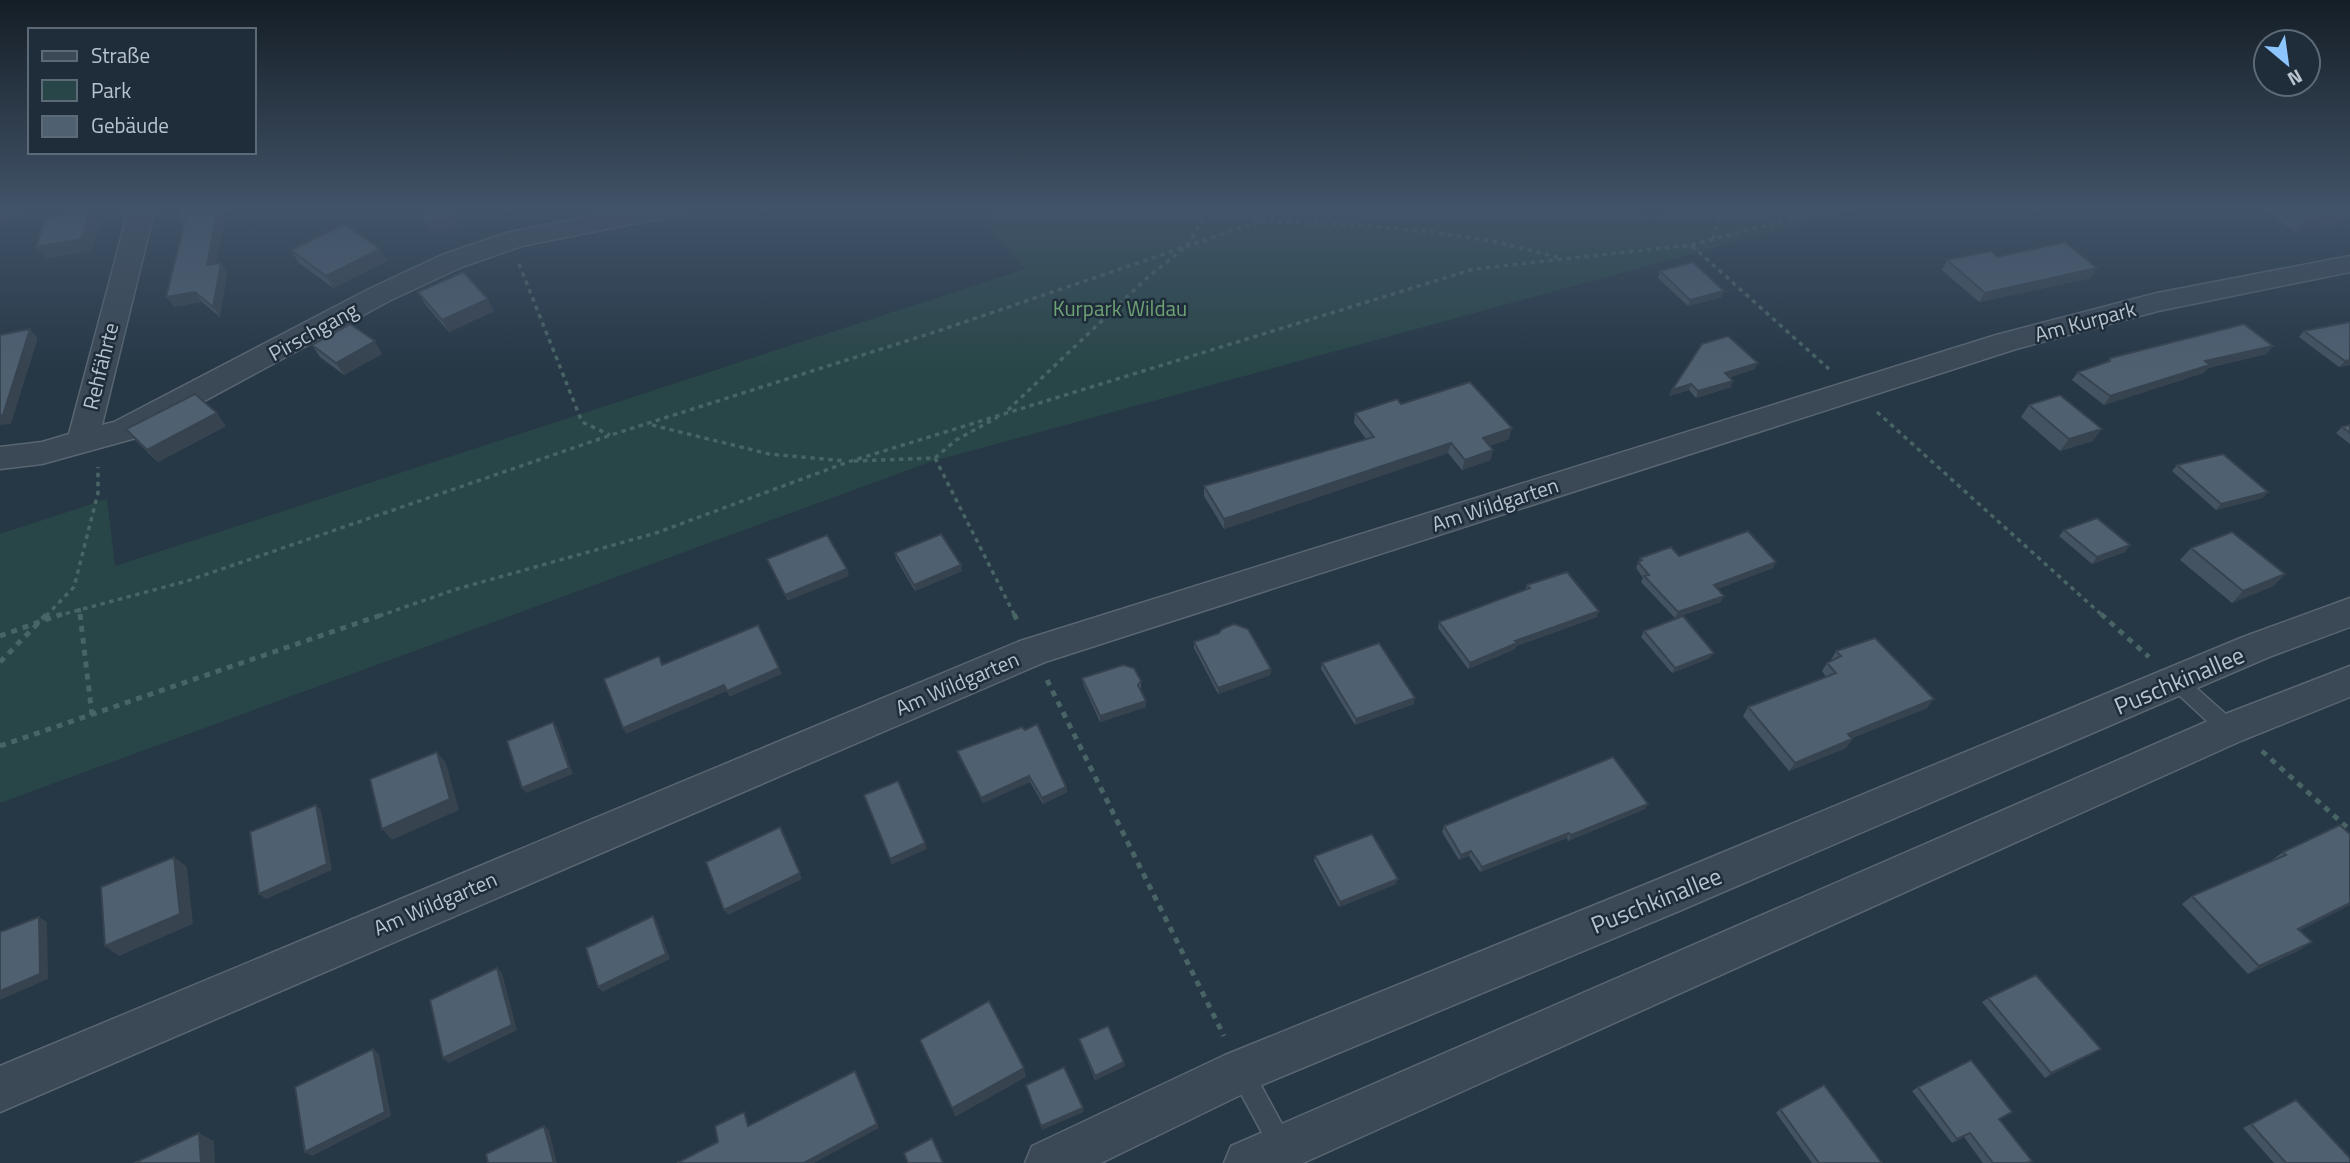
<svg xmlns="http://www.w3.org/2000/svg" width="2350" height="1163" font-family="'Titillium Web',sans-serif">
<rect width="100%" height="100%" fill="#263746"/>
<!-- green -->
<path fill="#284647" d="M1002,208h620l31,9 24,-9h182l-929,254 -930,341v-269l107,-35 8,67 910,-297 -33,-40 -2,-17z"/>
<g fill="none" stroke-linecap="round" stroke-linejoin="round">
<defs>
<path id="service" d="M2176,673l7,3 53,47 3,6 -3,6 -7,2 -7,-2 -53,-49 -2,-5 2,-5z
M1241,1059l8,4 41,76 4,8 -4,8 -8,4 -8,-4 -41,-76 -4,-8 4,-8z"/>
<path id="minor" d="M129,208h26l-53,217 12,-3 257,-134 71,-33 64,-22 125,-25h54l-4,6 -9,2 -150,30 -60,21 -71,33 -255,138 -94,26 -42,5v-22l42,-5 27,-8z
M2350,256v16l-192,39 -142,38 -971,313 -1045,450v-46l1020,-425 976,-306 161,-42z
M2350,598v29l-81,30 -590,254 -422,176 -156,76h-76l7,-17 193,-91 424,-172 594,-246z
M2350,666v31l-107,43 -940,423h-79l7,-17 984,-428z"/>
</defs>
<!-- service casing -->
<use href="#service" stroke="#596672" stroke-width="3"/>
<!-- minor casing -->
<use href="#minor" stroke="#596672" stroke-width="3"/>
<!-- path-far1 -->
<path stroke="#486464" stroke-width="3.5" stroke-dasharray="4.5 4.5" stroke-linecap="butt" d="M1236,208l24,13 99,4 74,7 64,10 64,16
M1713,239l9,-31
M1692,246l137,123
M519,264l63,158 28,13
M1008,410l140,-133 39,-31 23,-38
M1877,412l226,204
M652,425l117,29 77,7
M935,458l80,158
M854,461l81,-3 21,-18 42,-23
M79,608l1,8
M46,616l28,-29 24,-94v-26
M57,616l130,-35 424,-146 330,-105 358,-122
M379,616l78,-27 199,-56 192,-71 626,-193 217,-24 143,-37"/>
<!-- path -->
<path stroke="#486464" stroke-width="5" stroke-dasharray="6 6" stroke-linecap="butt" d="M80,614l12,101
M1014,614l4,8
M2101,614l48,43
M0,636l62,-22
M0,662l47,-48
M1047,680l177,356
M0,746l384,-132
M2262,751l88,79"/>
<!-- service -->
<use href="#service" fill="#3b4855" fill-rule="evenodd"/>
<!-- minor -->
<use href="#minor" fill="#3b4855" fill-rule="evenodd"/>
</g>
<!-- wall -->
<path fill="#445361" d="M181,208h45l-10,55 11,10 -7,44 -18,-15 -28,5 9,-78 -5,-7z
M2262,208h88l-55,24z
M380,249l7,12 -54,27 -35,-26 -7,-12z
M1997,257l94,21 -112,24 -37,-32 5,-10z
M1660,271l62,26 -34,9 -30,-28z
M418,292l76,19 -45,21 -24,-28z
M2350,322v43l-11,2 -40,-30 5,-6z
M1702,344l53,25 -25,8 1,10 -35,11 -7,-8 -20,6 3,-6z
M312,345l70,9 -38,21 -24,-18z
M2273,346l-7,8 -58,14 -5,5 -99,32 -32,-25 6,-8 29,-10 3,-4z
M1401,404l108,35 -20,7 2,14 -29,10 -14,-17 -224,76 -20,-33v-10l162,-47 -12,-16 1,-10z
M2029,405l64,36 -33,10 -39,-34z
M2350,425v19l-14,-11 6,-6z
M226,426l-68,36 -22,-21 -10,-12z
M2177,465l91,27 -6,6 -46,12 -44,-39z
M2064,530l66,15 -5,7 -33,12 -33,-28z
M2191,548l94,26 -12,12 -41,17 -52,-43z
M895,553l67,18 -47,20 -19,-32z
M1679,556l94,12 -56,21 4,13 -46,16 -34,-36 2,-4 -7,-10 4,-10z
M1527,585l70,32 -81,29 -1,3 -47,20 -30,-41 1,-6 86,-32z
M1644,631l66,27 -38,15 -31,-36z
M1194,642l77,27 -1,6 -52,19 -24,-46z
M1836,651l91,57 -75,30v1l-6,9 -57,23 -46,-55 5,-9 78,-30 -4,-6 5,-8 4,-2v-1z
M1322,663l92,41 -59,21 -34,-56z
M1082,678l59,3v6l-1,2 6,18 -46,15 -17,-38z
M957,751l109,36 1,5 -24,12 -13,-22 -47,21 -24,-46z
M1645,809l-77,32 -1,-3 -87,34 -11,-16 -10,4 -17,-28 2,-6z
M2350,834v71l-50,25v20l-52,24 -66,-70 10,-8 81,-35 -1,-1 11,-8z
M1315,856l81,28 -57,23 -25,-46z
M1988,998l106,55 -49,25 -63,-76z
M1079,1039l46,27 -30,14 -15,-37z
M1918,1087l81,33 29,43h-45l-19,-26 -12,6 -40,-52z
M2296,1100l54,63h-76l-31,-35z
M1780,1109l102,54h-70l-36,-50z"/>
<!-- shaded-wall -->
<path fill="#37434f" d="M32,208l-3,10 -29,5v-14z
M218,208h8l-12,67 -7,-10z
M453,208h5v20l-29,5 -5,-11z
M90,209l10,12 -9,30 -45,8 -10,-12z
M2350,211v10l-55,11 9,-12z
M185,221v11l-7,-10z
M380,249l7,12 -54,27 -7,-12z
M221,263l6,10 -7,44 -7,-10z
M2097,268l-6,10 -112,24 6,-9z
M1724,291l-2,6 -34,9 2,-6z
M195,292l7,10 -28,5 -8,-10z
M488,299l6,12 -45,21 -7,-12z
M30,329l8,9 -27,86 -11,1v-10z
M375,341l7,13 -38,21 -8,-12z
M2273,346l-7,8 -58,14 -5,5 -99,32 6,-9 95,-35z
M2350,360v5l-11,2 6,-6z
M1758,363l-3,6 -32,11 2,-7z
M1733,381l-2,6 -35,11 2,-7z
M1691,384l-2,6 -20,6 3,-6z
M217,413l9,13 -68,36 -11,-12z
M1512,428l-3,11 -29,10 3,-11z
M2102,429l-9,12 -33,10 9,-12z
M1451,443l-3,10 -224,76v-10z
M1493,450l-2,10 -29,10 3,-10z
M2268,492l-6,6 -46,12 5,-6z
M2130,545l-5,7 -33,12 5,-7z
M1776,562l-3,6 -62,23 3,-6z
M961,565l1,6 -47,20 -1,-6z
M847,569l2,7 -62,25 -2,-6z
M2285,574l-12,12 -41,17 11,-12z
M1724,596l-3,6 -46,16 3,-6z
M1599,611l-2,6 -81,29 -1,3 -47,20 2,-6 45,-22z
M1714,653l-4,5 -38,15 3,-5z
M779,668l3,6 -53,23 -2,-6z
M1271,669l-1,6 -52,19v-6z
M724,685l3,6 -101,43 -3,-6z
M1415,698l-1,6 -59,21 1,-6z
M1934,699l-7,9 -85,34 6,-8z
M1146,701v6l-46,15v-6z
M553,722l4,5 16,47 -47,19 -4,-5z
M1852,739l-6,9 -57,23 6,-8z
M437,752l9,11 13,47 -67,30 -10,-11z
M1029,776l1,6 -47,21 -2,-5z
M1066,787l1,5 -24,12 -1,-6z
M1648,804l-3,5 -77,32 3,-6z
M316,805l5,5 11,60 -66,29 -7,-5z
M780,827l22,52 -74,36 -4,-5z
M1569,833l-2,5 -87,34 2,-5z
M925,843l2,6 -36,16 -1,-6z
M1471,851l-2,5 -10,4 2,-5z
M174,857l13,10 6,57 -74,32 -14,-10z
M1398,879l-2,5 -57,23 1,-5z
M2350,903v2l-63,31 11,-7z
M653,916l3,5 14,38 -68,33 -4,-5z
M39,917l8,5 1,57 -48,21v-9z
M2312,942l-12,8 -52,24 11,-8z
M497,968l5,5 15,57 -68,33 -6,-5z
M373,1049l6,5 12,62 -79,40 -7,-4z
M2101,1049l-7,4 -49,25 6,-5z
M1124,1062l1,4 -30,14v-4z
M1024,1068l2,9 -71,40 -3,-9z
M858,1075l21,53 -65,35h-10z
M1083,1108l1,4 -42,18 -1,-4z
M544,1126l5,4 8,33h-3z
M199,1133l15,8 1,22h-14z"/>
<!-- building -->
<path fill="#4f6071" stroke="#37434f" stroke-width="2" d="M181,208h37l-11,57 14,-2 -8,44 -18,-15 -29,5 19,-76 -7,1z
M424,208h29v9l-29,5z
M2288,208h62v3l-46,9z
M90,209l-8,30 -46,8 10,-30z
M345,224l35,25 -54,27 -35,-26z
M2065,242l32,26 -112,25 -38,-33 44,-9 6,6z
M1693,262l31,29 -34,9 -30,-29z
M463,272l25,27 -46,21 -24,-28z
M2350,322v38l-5,1 -41,-30z
M350,324l25,17 -39,22 -24,-18z
M2244,324l29,22 -68,15 5,4 -100,31 -32,-24 32,-11v-3z
M30,329l-27,86h-3v-80z
M1728,336l30,27 -33,10 8,8 -35,10 -7,-7 -19,6 30,-46z
M1470,382l42,46 -29,10 10,12 -28,10 -14,-17 -227,76 -20,-33 170,-49 -19,-24 42,-14 4,5z
M195,394l22,19 -70,37 -21,-21z
M2060,395l42,34 -33,10 -40,-34z
M2350,425v8l-8,-6z
M2223,454l45,38 -47,12 -44,-39z
M2097,518l33,27 -33,12 -33,-27z
M1748,531l28,31 -62,23 10,11 -46,16 -34,-36 5,-1 -11,-13 4,-2 -2,-2 31,-11 8,9z
M2232,532l53,42 -42,17 -52,-43z
M941,534l20,31 -47,20 -19,-32z
M827,535l20,34 -62,26 -18,-36z
M1567,572l32,39 -84,30 2,2 -47,20 -31,-41 91,-34 -3,-3z
M1683,616l31,37 -39,15 -31,-37z
M1234,624l14,5 23,40 -53,19 -24,-46 25,-9 3,-4z
M758,625l21,43 -52,23 -3,-6 -101,43 -19,-49 55,-23 3,9z
M1875,638l59,61 -86,35 4,5 -57,24 -47,-56 88,-34 -9,-10 14,-7 -5,-5z
M1379,643l36,55 -59,21 -34,-56z
M1123,665l11,3 7,13 -3,4 8,16 -46,15 -18,-38z
M553,722l16,46 -47,20 -15,-47z
M1037,724l29,63 -24,11 -13,-22 -48,22 -24,-47 65,-24 3,3z
M437,752l13,47 -68,30 -12,-50z
M1613,757l35,47 -77,31 -2,-2 -87,34 -11,-16 -10,4 -17,-29z
M898,781l27,62 -35,16 -26,-64z
M316,805l11,59 -68,30 -9,-62z
M2340,825l10,9v69l-52,26 14,13 -53,24 -67,-70 94,-41 -3,-3z
M780,827l20,46 -76,37 -18,-48z
M1372,834l26,45 -58,23 -25,-46z
M174,857l6,57 -75,32 -4,-59z
M653,916l13,38 -68,33 -12,-39z
M39,917l1,57 -40,17v-59z
M497,968l15,57 -69,33 -13,-58z
M2036,975l65,74 -50,24 -63,-75z
M989,1001l35,67 -72,40 -32,-68z
M1108,1026l16,36 -29,14 -16,-37z
M373,1049l12,63 -80,40 -10,-65z
M1971,1060l41,52 -13,7 33,42 -5,2h-34l-23,-30 -13,6 -39,-52z
M1064,1067l19,41 -42,18 -15,-41z
M855,1071l22,53 -73,39h-127l41,-21 -3,-16 29,-14 4,14z
M1824,1085l58,78h-63l-39,-54z
M2296,1100l54,58v5h-64l-35,-39z
M544,1126l10,37h-66l-2,-9z
M199,1133l2,30h-67z
M932,1138l11,25h-35l-4,-10z"/>
<!-- sky -->
<linearGradient id="sky" x2="0" y2="1"><stop stop-color="#151e26"/><stop offset="0.56" stop-color="#415368"/><stop offset="1" stop-color="#415368" stop-opacity="0"/></linearGradient>
<rect width="2350" height="371" fill="url(#sky)"/>
<g text-anchor="middle" dominant-baseline="central" stroke-width="5" stroke-linejoin="round" paint-order="stroke">
<!-- park labels -->
<g font-size="21" fill="#6ea174" stroke="#1f2d3b">
<text x="1120" y="308">Kurpark Wildau</text>
</g>
<!-- street labels -->
<g font-size="21" fill="#b8c3ce" stroke="#1f2d3b">
<text transform="translate(2085 321) rotate(-15)">Am Kurpark</text>
<text transform="translate(313 331) rotate(-29)">Pirschgang</text>
<text transform="translate(100 366) rotate(-76)">Rehfährte</text>
<text transform="translate(1495 504) rotate(-18)">Am Wildgarten</text>
<text transform="translate(957 683) rotate(-23)">Am Wildgarten</text>
<text transform="translate(435 903) rotate(-23)">Am Wildgarten</text>
</g>
<!-- near-street labels -->
<g font-size="24" fill="#b8c3ce" stroke="#1f2d3b">
<text transform="translate(2179 680) rotate(-23)">Puschkinallee</text>
<text transform="translate(1656 900) rotate(-22)">Puschkinallee</text>
</g>
</g>
<!-- legend -->
<rect x="28" y="28" width="228" height="126" fill="#1f2d3b" stroke="#5c6976" stroke-width="2"/>
<rect x="42" y="51" width="35" height="10" fill="#3b4855" stroke="#5c6976" stroke-width="2"/>
<text x="91" y="63" font-size="21" fill="#b8c3ce">Straße</text>
<rect x="42" y="80" width="35" height="21" fill="#284647" stroke="#5c6976" stroke-width="2"/>
<text x="91" y="98" font-size="21" fill="#b8c3ce">Park</text>
<rect x="42" y="116" width="35" height="21" fill="#4f6071" stroke="#5c6976" stroke-width="2"/>
<text x="91" y="133" font-size="21" fill="#b8c3ce">Gebäude</text>
<!-- north arrow -->
<g transform="translate(2287 63) rotate(151)"><circle r="33" fill="#1f2d3b" stroke="#5c6976" stroke-width="2"/>
<path d="M0-5L12 26L0 18L-12 26Z" fill="#8dc5ff"/>
<text y="-10" font-size="19" font-weight="bold" text-anchor="middle" fill="#b8c3ce">N</text>
</g>
</svg>
